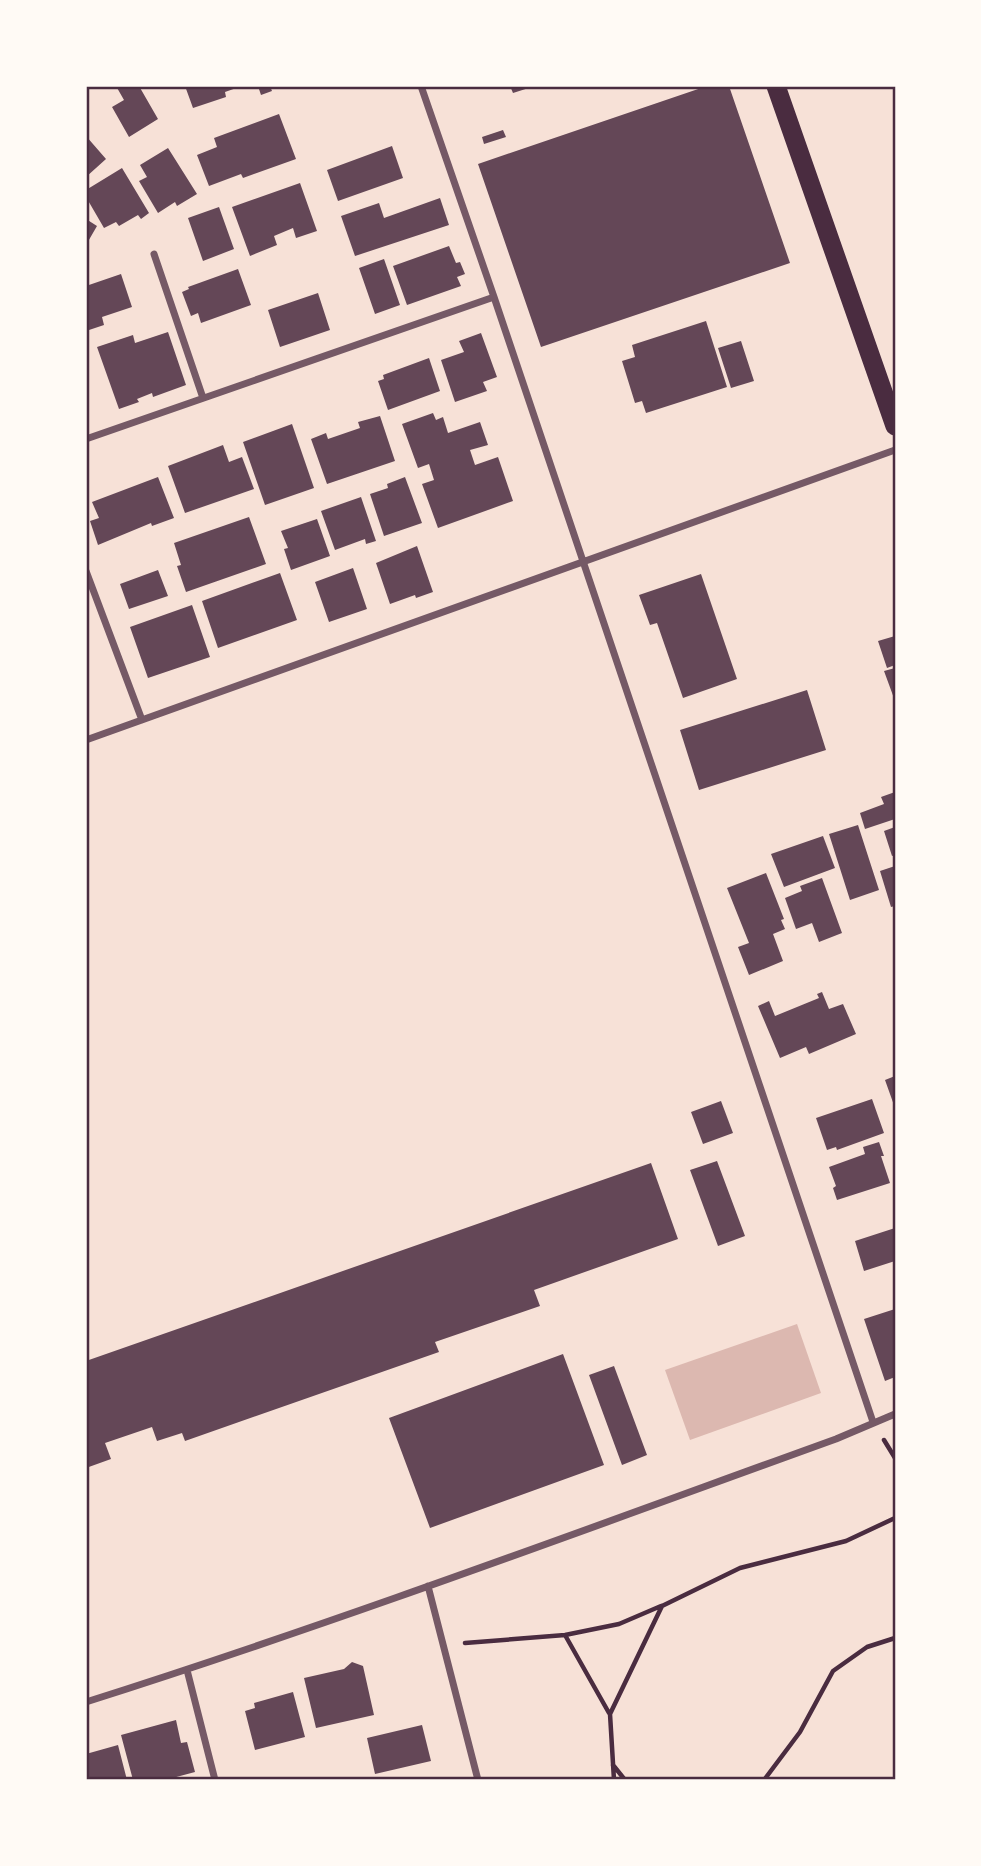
<svg xmlns="http://www.w3.org/2000/svg" width="981" height="1866" font-family="Commissioner,sans-serif">
<rect width="100%" height="100%" fill="#f7e1d7"/>
<!-- water -->
<path fill="#dcb8b0" d="M797,1324l24,69 -131,47 -25,-70z"/>
<!-- building -->
<path fill="#644757" d="M116,86h23l19,33 -29,18 -17,-30 12,-7z
M185,86h57l-17,6 1,5 -33,11z
M258,86h12l2,5 -11,4z
M510,86h25l-22,7z
M707,86h22l61,177 -249,84 -63,-183z
M279,114l17,45 -53,19 -2,-4 -32,12 -12,-31 20,-8 -3,-9z
M503,130l3,7 -22,7 -2,-7z
M86,136l20,23 -20,18z
M392,146l11,32 -65,23 -11,-31z
M168,148l29,46 -20,12 -2,-4 -17,11 -19,-32 8,-4 -7,-12z
M122,168l27,45 -8,6 -3,-4 -19,11 -3,-4 -12,6 -18,-31v-7z
M300,183l17,48 -21,7 -3,-10 -19,8 3,9 -27,11 -18,-49z
M440,198l9,27 -94,31 -14,-40 38,-13 5,15z
M219,207l15,42 -31,12 -15,-43z
M86,219l11,7 -11,19z
M449,246l7,17 4,-1 5,12 -8,3 4,9 -54,19 -14,-39z
M384,259l16,46 -25,9 -16,-46z
M238,269l13,36 -50,18 -3,-10 -7,3 -9,-24 7,-3 -1,-2z
M121,274l11,33 -30,10 2,8 -18,6v-45z
M318,293l12,37 -50,17 -12,-37z
M706,321l21,66 -81,26 -4,-12 -7,2 -13,-42 13,-4 -3,-12z
M168,332l18,53 -33,12 -1,-4 -15,6 2,3 -20,7 -22,-62 36,-12 2,8z
M481,333l16,44 -14,5 4,9 -32,11 -14,-42 23,-8 -5,-11z
M741,341l13,40 -23,7 -13,-40z
M429,358l11,33 -52,19 -10,-29 6,-2 -1,-4z
M433,413l3,7 7,-3 5,16 32,-11 8,23 -18,5 5,15 23,-8 15,44 -75,27 -16,-44 12,-4 -5,-16 -11,4 -16,-44z
M380,416l15,45 -68,23 -16,-45 15,-6 2,6 32,-11 -2,-6z
M292,424l22,64 -49,17 -22,-63z
M223,445l6,17 13,-5 12,32 -69,24 -17,-47z
M158,477l16,41 -22,8 -1,-3 -53,22 -8,-24 9,-3 -7,-16z
M405,477l17,46 -38,13 -14,-42 18,-6 -1,-4z
M361,497l15,44 -10,3 -1,-5 -30,11 -14,-39z
M249,517l17,47 -80,28 -9,-26 4,-1 -7,-22z
M317,519l13,37 -39,14 -7,-21 4,-1 -7,-17z
M417,546l16,46 -17,6 -1,-3 -25,9 -14,-41z
M353,568l14,41 -38,13 -14,-40z
M158,570l10,26 -39,13 -9,-25z
M280,573l17,47 -79,28 -16,-47z
M701,574l36,105 -54,19 -26,-75 -7,2 -11,-30z
M192,605l18,52 -62,21 -18,-51z
M895,636v29l-8,3 -9,-27z
M895,668v33l-11,-30z
M807,690l19,60 -127,40 -19,-60z
M895,792v27l-30,10 -5,-16 24,-9 -3,-7z
M858,825l21,65 -29,10 -21,-66z
M895,827v28l-3,1 -8,-25z
M823,836l12,32 -51,19 -13,-33z
M895,866v40l-4,1 -11,-36z
M766,873l18,46 -3,1 4,9 -12,5 10,27 -34,14 -11,-28 11,-4 -22,-55z
M822,878l20,55 -23,9 -7,-19 -16,6 -11,-31 17,-7 -2,-5z
M822,992l7,17 14,-5 13,30 -47,20 -3,-7 -26,11 -22,-52 11,-5 6,15 44,-18 -2,-4z
M895,1076v32l-10,-28z
M872,1099l12,34 -47,17 -1,-3 -9,3 -11,-32z
M721,1101l12,32 -30,11 -12,-32z
M879,1142l5,14h-3l9,27 -53,17 -4,-12 3,-2 -7,-19 36,-13 -2,-7z
M717,1161l28,75 -27,10 -28,-76z
M651,1163l27,76 -144,51 6,16 -105,36 4,10 -254,89 -3,-8 -25,8 -5,-14 -47,16 6,16 -25,9v-107z
M895,1228v33l-31,10 -9,-30z
M895,1309v68l-10,4 -21,-62z
M563,1354l41,111 -174,63 -41,-110z
M614,1366l33,89 -25,10 -33,-90z
M352,1662l11,4 11,49 -58,13 -12,-50 40,-9z
M293,1692l12,45 -50,13 -10,-39 10,-3 -1,-5z
M176,1720l5,23 6,-1 8,30 -30,8h-32l-12,-45z
M422,1725l9,36 -56,13 -8,-36z
M118,1745l9,35h-41v-26z"/>
<g fill="none" stroke-linecap="round" stroke-linejoin="round">
<!-- path -->
<path stroke="#4a2c40" stroke-width="4.5" d="M884,1440l11,18
M565,1635l44,78
M465,1643l100,-8 54,-11 42,-18
M613,1765l12,15
M614,1780l-4,-66 52,-108 78,-38 106,-27 49,-23
M764,1780l36,-48 33,-61 34,-24 28,-9"/>
<!-- minor -->
<path stroke="#755966" stroke-width="7" d="M421,86l73,211 379,1125
M154,254l49,144
M86,439l408,-142
M86,571l56,149
M86,740l809,-290
M428,1586l50,194
M187,1670l28,110
M86,1702c252,-80 501,-173 750,-263l59,-25"/>
<!-- trunk -->
<path stroke="#4a2c40" stroke-width="19" d="M776,86l119,340"/>
</g>
<!-- border -->
<rect width="981" height="1866" fill="none" stroke="#fffaf5" stroke-width="175"/>
<rect x="88" y="88" width="806" height="1690" fill="none" stroke="#4a2c40" stroke-width="2.5"/>
</svg>
